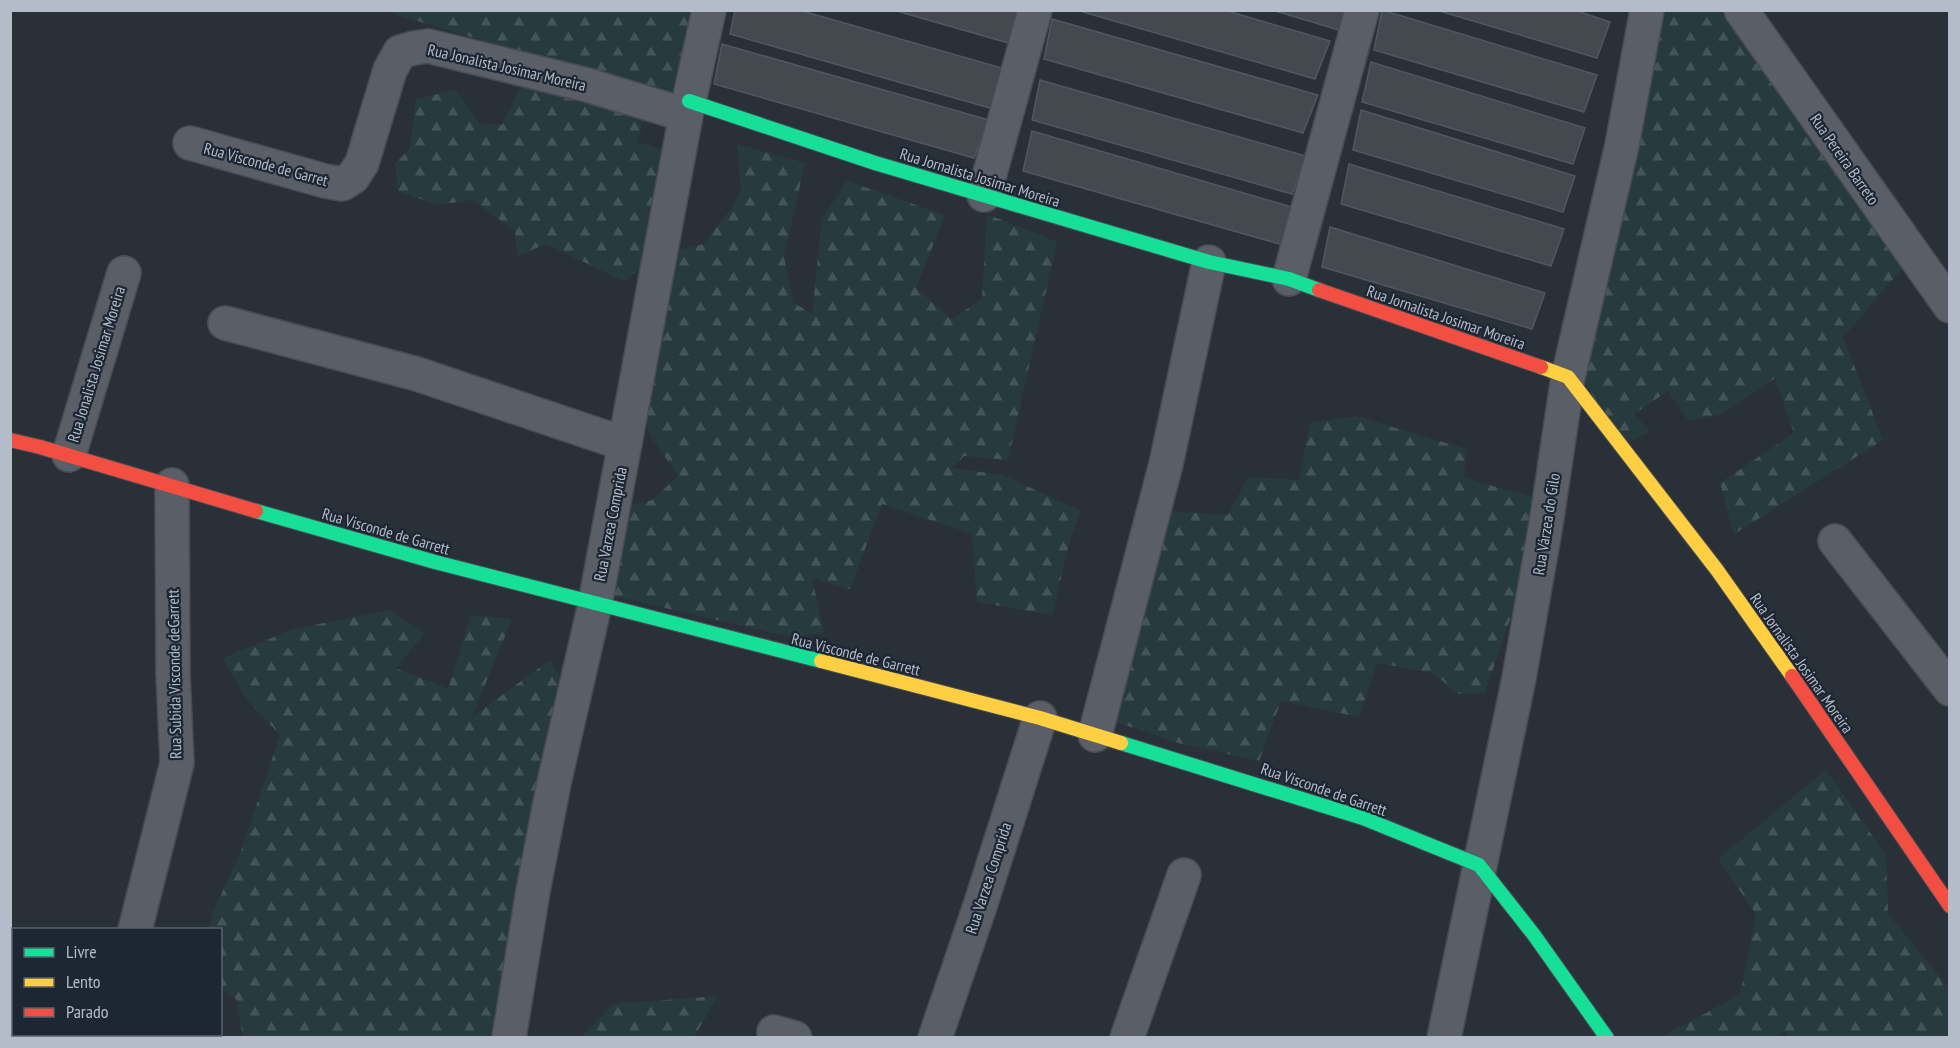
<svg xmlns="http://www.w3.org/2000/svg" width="1960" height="1048" font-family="'PT Sans Narrow',sans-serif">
<defs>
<pattern id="forest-firs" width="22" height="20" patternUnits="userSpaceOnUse" patternTransform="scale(1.5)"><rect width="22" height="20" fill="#273a3e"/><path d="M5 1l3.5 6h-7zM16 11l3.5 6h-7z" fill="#445559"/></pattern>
</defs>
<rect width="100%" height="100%" fill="#2a3038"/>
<!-- forest -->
<path fill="url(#forest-firs)" d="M384,11h306l-16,87z
M1665,11h57l184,253 -63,73 40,103 -149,94 -14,-51 74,-50 -19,-55 -54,36 -32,7 -21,-30 -34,23 16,18 -29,13 -39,-69z
M524,80l123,32 -10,30 26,8 -2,102 -37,29 -78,-37 -29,12 -2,-25 -42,-31 -36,5 -39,-14 -3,-27 15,-16 6,-49 40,-9 23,33 23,2z
M737,144l68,19 -21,94 10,46 18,11 10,-95 25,-38 98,34 -29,73 36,32 30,-22 5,-84 70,28 -49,218 -44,-4 -12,12 51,7 78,36 -11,29 -18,75 -75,-13 -5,-68 -90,-30 -32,85 -38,-11 12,55 -34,4 -193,-45 35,-87 20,-5 26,-24 -26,-38 -9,-23 29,-163 32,-8 27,-35 10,-19z
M1356,416l110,33 -2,29 86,24 -65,191 -27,1 -25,-21 -56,-10 -18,54 -78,-16 -22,60 -81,-18 -68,-23 59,-209 59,4 20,-38 51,3 11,-57z
M390,610l34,24 -28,34 52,21 23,-74 41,4 -40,98 78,-57 14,23 -49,354h-272l-7,-38 -15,-10 -1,-59h-11l5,-20 27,-59 39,-116 -34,-37 -23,-40 70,-29z
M1826,770l60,85 2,59 61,74v49l-161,1 -3,-7 -8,6h-116l79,-42 16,-81 -38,-55z
M718,996l-24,41h-113l32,-33z"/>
<!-- building -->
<path fill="#444950" stroke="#52575f" stroke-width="1.5" d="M735,10h64l206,59 -15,39 -260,-74z
M893,10h132l-13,34z
M1076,10h148l106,31 -15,38z
M1272,10h74l-7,20z
M1382,10l215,65 -13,37 -210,-62z
M1436,10h138l36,12 -13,36z
M1052,19l266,76 -15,38 -259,-74z
M722,44l267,76 -15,38 -260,-74z
M1371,62l214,66 -12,36 -211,-62z
M1040,80l266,76 -14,38 -260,-74z
M1361,110l214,66 -12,36 -210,-62z
M1032,131l263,77 -12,37 -260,-74z
M1349,164l215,65 -13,37 -210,-62z
M1330,227l215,66 -13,36 -210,-62z"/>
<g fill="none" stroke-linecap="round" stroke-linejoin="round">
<defs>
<path id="street" d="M1741,10l209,296
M190,143l135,38 17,3 11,-7 9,-14 28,-93 10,-18 14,-4 14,-2 159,39 99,30
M984,195l51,-185
M1289,279l73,-269
M225,323l192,51 208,70
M69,455l55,-182
M1835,541l115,148
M1095,735l71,-271 43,-202
M135,930l42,-167 -4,-89 -1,-189
M774,1032l21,6
M140,1034l1,4
M509,1038l24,-147 21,-108 41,-179 91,-489 23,-105
M935,1038l45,-132 60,-188
M1127,1038l57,-163
M1444,1038l75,-360 27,-154 22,-147 54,-232 25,-135"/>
<path id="fast" d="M689,101l186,62 334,99 80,17 30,11
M256,511l179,51 386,99
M1121,743l242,75 116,47 55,70 73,103"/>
<path id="slow" d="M1541,367l27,10 149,193 75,106
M821,661l219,57 81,25"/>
<path id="jam" d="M1319,290l222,77
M10,440l30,7 216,64
M1792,676l158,230"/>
</defs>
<!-- street casing -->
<use href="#street" stroke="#484c53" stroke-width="36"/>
<!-- fast casing -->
<use href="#fast" stroke="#484c53" stroke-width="16"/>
<!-- slow casing -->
<use href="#slow" stroke="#484c53" stroke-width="16"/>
<!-- jam casing -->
<use href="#jam" stroke="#484c53" stroke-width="16"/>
<!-- street -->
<use href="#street" stroke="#5a5e66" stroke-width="33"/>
<!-- fast -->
<use href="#fast" stroke="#16e098" stroke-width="14"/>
<!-- slow -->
<use href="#slow" stroke="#ffcf43" stroke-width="14"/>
<!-- jam -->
<use href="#jam" stroke="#f24e42" stroke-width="14"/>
</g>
<g text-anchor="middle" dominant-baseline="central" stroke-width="4.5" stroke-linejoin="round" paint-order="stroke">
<!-- street labels -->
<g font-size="16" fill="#b4bcc9" stroke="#1d2633">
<text transform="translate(507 67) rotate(13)">Rua Jonalista Josimar Moreira</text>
<text transform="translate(1845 159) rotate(55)">Rua Pereira Barreto</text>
<text transform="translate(266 164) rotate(15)">Rua Visconde de Garret</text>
<text transform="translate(980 177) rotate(17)">Rua Jornalista Josimar Moreira</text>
<text transform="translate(1446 317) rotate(19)">Rua Jornalista Josimar Moreira</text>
<text transform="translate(96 364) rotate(-73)">Rua Jonalista Josimar Moreira</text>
<text transform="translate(610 524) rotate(-79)">Rua Varzea Comprida</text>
<text transform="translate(1546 524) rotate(-81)">Rua Várzea do Gilo</text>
<text transform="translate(386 531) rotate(16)">Rua Visconde de Garrett</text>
<text transform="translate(856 654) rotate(14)">Rua Visconde de Garrett</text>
<text transform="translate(1802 663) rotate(55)">Rua Jornalista Josimar Moreira</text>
<text transform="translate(174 674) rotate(-91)">Rua Subida Visconde deGarrett</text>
<text transform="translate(1324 789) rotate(19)">Rua Visconde de Garrett</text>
<text transform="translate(988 878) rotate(-72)">Rua Varzea Comprida</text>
</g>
</g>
<!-- border -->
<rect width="1960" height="1048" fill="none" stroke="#b4bcc9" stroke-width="24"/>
<!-- legend -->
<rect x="12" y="928" width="210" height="108" fill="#1d2633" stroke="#59626f" stroke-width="1.5"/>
<rect x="24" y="948" width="30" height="9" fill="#16e098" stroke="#59626f" stroke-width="1.5"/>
<text x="66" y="958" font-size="18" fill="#b4bcc9">Livre</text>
<rect x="24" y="978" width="30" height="9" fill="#ffcf43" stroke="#59626f" stroke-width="1.5"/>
<text x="66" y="988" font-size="18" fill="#b4bcc9">Lento</text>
<rect x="24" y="1008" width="30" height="9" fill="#f24e42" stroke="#59626f" stroke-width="1.5"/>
<text x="66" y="1018" font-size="18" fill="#b4bcc9">Parado</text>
</svg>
